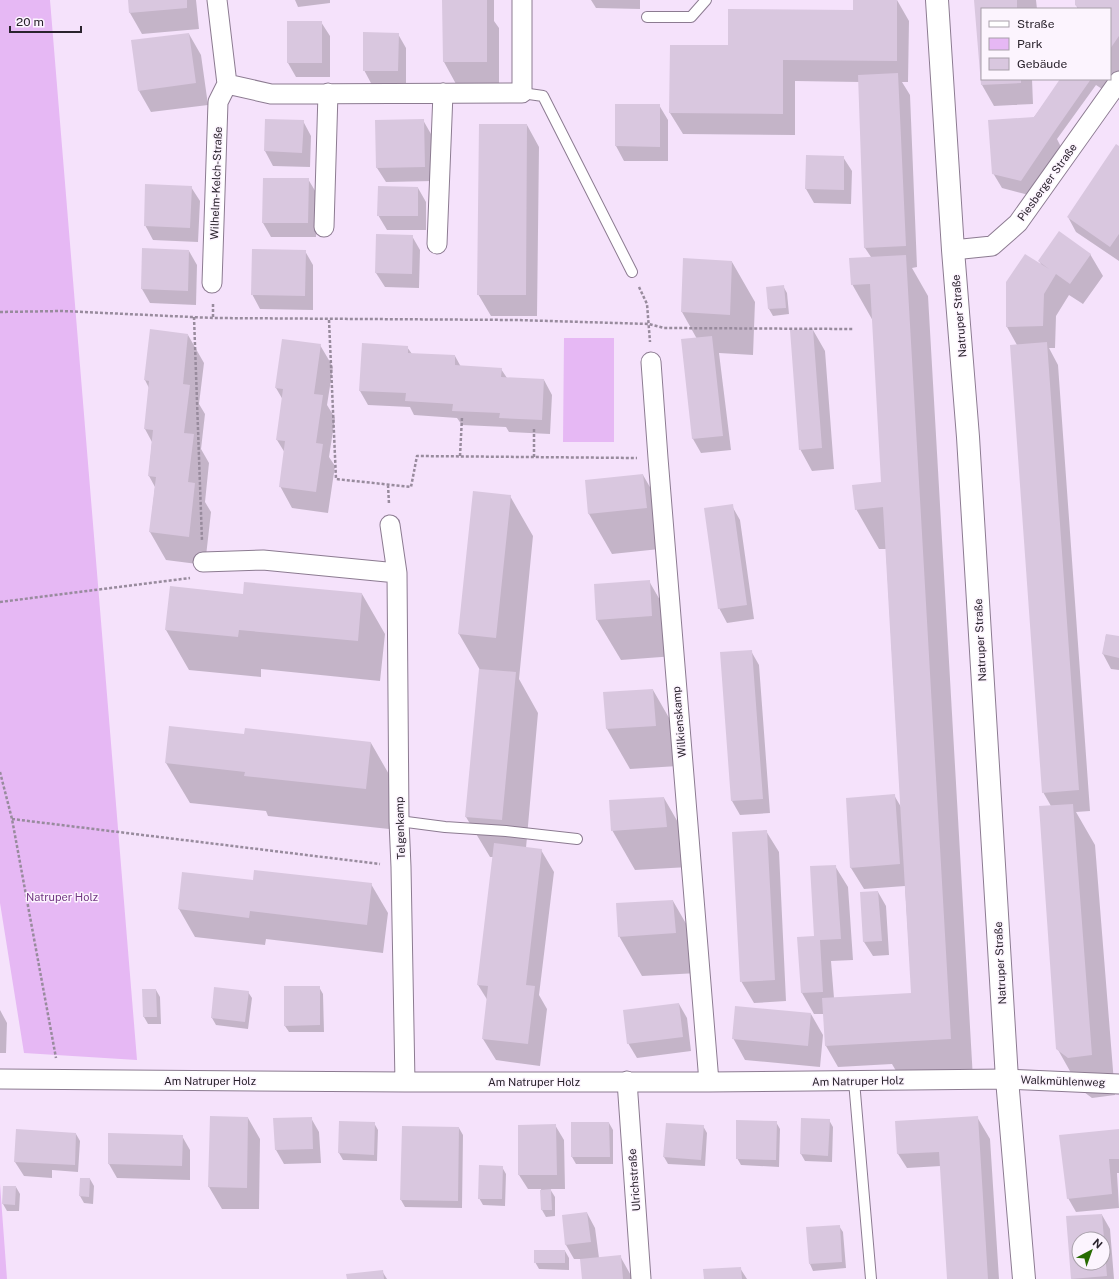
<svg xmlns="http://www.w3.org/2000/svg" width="1119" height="1279" font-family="'Public Sans',sans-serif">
<rect width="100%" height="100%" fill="#f5e2fb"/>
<!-- green -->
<path fill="#e6b8f4" d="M0,0h50l87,1060 -113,-7 -24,-150z
M564,338h50v104h-51z
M0,1184l7,95h-7z"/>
<!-- shadow -->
<path fill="#0003" fill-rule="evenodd" d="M129,0h67l3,29 -57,5 -12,-21z
M295,0h35v3l-32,4z
M443,0h51v21l5,7v55l-43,1 -12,-22z
M591,0h49v9l-44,-1z
M854,0h43l12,21 -1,61h-6l8,13 7,172 -5,1 16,28 45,783 -70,4 -11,-19 -54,3 -12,-21 -2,-32h-10l-12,-21 -4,-55 17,-1 20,-71 13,21 5,73 -22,1 3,37 78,-4 -7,-108 -41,3 -13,-21 -4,-69 47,-4 7,12 -15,-258h-7l-23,-40 26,-26 -9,-162 -21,-37 19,-27 -6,-9 -6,-166 -64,-1v54l-112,-1 -13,-21 59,-67 125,-35z
M975,0h61l1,9h-55v70h50l1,25 -39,2 -12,-21z
M1076,0h43v100l-23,-15 -39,54 4,8 -32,48 -27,-7 -9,-15 69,-94h48v-70h-32l-2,-4z
M321,22l9,14v41h-34l-8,-14z
M189,34l12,21 7,50 -57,7 -12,-21z
M398,34l8,14v37h-34l-8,-15z
M616,105h43l9,15v41h-44l-8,-15z
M266,120l37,1 8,15 -1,31 -37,-1 -8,-15z
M423,120l8,14 2,47 -47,1 -9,-14 -1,-47z
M527,125l12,22 -2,169h-46l-13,-22z
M1119,147v114l-43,-29 -8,-15z
M843,157l9,14 -1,33 -37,-1 -8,-14z
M308,179l9,15 -1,43h-45l-8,-14z
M191,187l9,14 -2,41 -45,-2 -8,-15z
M418,188l8,14v28h-39l-9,-15z
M412,236l8,14 -1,38 -34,-1 -9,-14z
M189,251l8,14 -1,40 -46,-2 -8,-14z
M305,251l8,14v45l-53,-1 -8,-15z
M1090,254l13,22 -20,28 -14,-9 -13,21 -1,32h-6l9,17 32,446 -14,1 19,33 20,250 -23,3 -12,-9 -23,-41 -6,-242 -8,-14 -26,-447 -10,-18 35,-61 -3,-5z
M684,259l48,3 23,40 -2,53 -34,-2 12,97 -30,3 -8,-14 -11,-99 15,-1 -15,-27z
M783,286l4,7 2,21 -16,2 -4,-7z
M813,330l12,21 9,118 -22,2 -12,-22z
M188,335l16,28 -5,41 6,10 -4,35 8,14 -4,39 6,10 -6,53 -39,-5 -16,-28 5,-45 -6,-11 3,-34 -7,-13 4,-41 -4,-8z
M320,345l13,22 -6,38 8,13 -6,39 6,9 -7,47 -36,-5 -12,-22 5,-33 -8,-13 6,-40 -7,-12z
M407,347l5,7 43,2 6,11 40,2 6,9 37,2 8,15 -2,39 -41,-2 -3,-5 -44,-2 -5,-7 -43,-3 -4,-8 -42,-2 -8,-14z
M643,475l23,40 3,33 -57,6 -23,-40 -3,-33z
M510,496l23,40 -14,143 19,34 -12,135 15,2 13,22 -15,123 8,14 -7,57 -44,-6 -13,-21 5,-38 -10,-16 16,-128h-4l-24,-40 14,-147 -21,-36z
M732,506l8,14 14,99 -27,4 -8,-15z
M649,581l23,40 3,35 -54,4 -24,-40z
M362,594l23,40 -5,47 -119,-12v8l-72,-7 -23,-40 78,-35z
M1106,635l13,2v33l-8,-1 -8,-15z
M751,651l8,14 11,148 -30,2 -8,-14 -11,-148z
M653,690l23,40 2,36 -48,3 -23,-40 -3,-36z
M170,728l75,7 126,8 23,40 -5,46 -121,-13 -2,-5 -76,-8 -24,-40z
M664,798l23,40 2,29 -54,3 -23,-40z
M766,831l13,21 7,149 -32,2 -13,-22z
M371,884l17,29 -5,40 -117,-14 -1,6 -70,-8 -16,-28z
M878,892l8,14 3,49 -16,1 -9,-14z
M673,901l23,40 2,32 -56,3 -23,-40z
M319,987l4,7 1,38h-35l-4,-6z
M215,988l33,4 4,6 -4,31 -32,-4 -4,-7z
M144,990h12l4,7 1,27h-13l-4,-7z
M679,1004l8,14 4,33 -54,7 -9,-15z
M0,1010l7,13 -1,30h-6z
M811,1014l12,21 -3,32 -75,-7 -12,-22z
M211,1117l37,1 12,21 -1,70h-37l-13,-22z
M977,1117l13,22 9,140h-51l-7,-113 -34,2 -9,-14 -2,-32z
M311,1118l8,14 2,31 -37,1 -8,-14z
M802,1119l27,1 4,7 -1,35 -27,-1 -4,-7z
M776,1122l4,7 -1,38 -38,-2 -4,-7z
M374,1123l4,7 -1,31 -34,-1 -4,-7z
M609,1123l4,7v34h-37l-4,-7z
M555,1125l9,15 1,49h-15l5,8v19l-9,1 -4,-7 -1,-21h-13l-9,-14v-49z
M703,1126l4,7 -2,33 -37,-2 -4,-7z
M459,1128l4,7 -1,73 -57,-1 -4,-7z
M1119,1130v43h-2l2,35 -43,4 -8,-14z
M76,1134l4,7 -2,31 -26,-2v8l-28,-2 -9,-14z
M182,1136l8,14v30l-73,-2 -8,-14z
M502,1167l4,7 -1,32 -22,-1 -4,-7z
M81,1179h9l4,7 -1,18 -9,-1 -4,-7z
M16,1187l4,7 -1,17h-12l-4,-7z
M587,1213l8,15 4,30 21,-2 13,23h-50l-2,-20h-7l-8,-14 -3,-29z
M1102,1215l8,14 4,50h-42l-5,-62zM1079,1239h24v24h-24z
M839,1226l4,6 3,36 -33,3 -3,-7z
M565,1251l4,7v12l-30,-1 -4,-7z
M740,1268l7,11h-42z
M382,1271l5,8h-39z"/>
<!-- building -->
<path fill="#d9c7df" d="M128,0h59v8l-58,5z
M442,0h45v62h-44z
M853,0h44v61l-114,-1v54l-114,-1 1,-68h58v-36l125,1z
M974,0h43v9h-35v70h39v4l-40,2z
M1075,0h44v36l-9,13v-40h-30l-5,-4z
M287,21h35v42h-35z
M363,32l36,1 -1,38h-35z
M189,33l7,50 -58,8 -7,-51z
M898,73l8,173 -42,2 -6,-173z
M1060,79h31l-37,53 -33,49 -29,-7 -4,-54 46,-3z
M615,104h45v43l-45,-1z
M265,119l39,1 -2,33 -38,-2z
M424,119l1,48 -49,1 -1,-48z
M479,124h48l-1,171h-49z
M1116,144l3,2v88l-9,13 -43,-30z
M806,155l38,1v34l-39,-1z
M263,178h46l-1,45h-46z
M145,184l47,2 -2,42 -46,-2z
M378,186l40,1v29h-41z
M1059,231l32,23 -21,30 -14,-10 -12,20 -1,32 -37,1v-45l19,-28 24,15 -11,-8z
M376,234l37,1 -1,39 -37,-1z
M142,248l47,2 -1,41 -47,-2z
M252,249l54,1 -1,46 -54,-1z
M906,255l45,784 -126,7 -3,-48 89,-5 -28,-486 -28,3 -3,-25 29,-3 -11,-198 -19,1 -2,-27z
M683,258l49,3 -2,54 -49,-3z
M784,285l2,23 -18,1 -2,-22z
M150,329l38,5 -5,50 7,1 -6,48 10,1 -6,48 7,1 -6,54 -40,-5 7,-55 -8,-1 5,-46 -9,-1 5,-48 -5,-1z
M813,329l9,119 -23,2 -9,-120z
M712,336l11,100 -31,3 -11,-100z
M282,339l39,5 -7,50 9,1 -7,48 7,1 -7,48 -37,-5 6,-46 -9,-1 7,-51 -8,-1z
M1047,342l32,448 -37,3 -32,-448z
M362,343l46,3v7l47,2v10l47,3 -1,9 43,2 -2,41 -43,-2 1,-5 -48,-2 1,-7 -48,-3 1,-8 -47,-2z
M643,474l4,34 -59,6 -3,-34z
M473,491l38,4 -15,143 -38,-4z
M733,504l14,101 -29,4 -14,-101z
M650,580l2,36 -56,4 -2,-36z
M244,582l118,11 -4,48 -119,-11 -1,7 -73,-7 5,-44 73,8z
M1106,634l13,2v22l-17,-4z
M752,650l11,149 -32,2 -11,-149z
M479,669l37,3 -14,148 -37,-3z
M653,689l3,37 -50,3 -3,-37z
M169,726l75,8 1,-6 126,14 -5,47 -122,-13 1,-4 -80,-9z
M895,794l5,70 -50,4 -4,-70z
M664,797l3,30 -56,4 -2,-31z
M1073,804l19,251 -24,3 -12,-9 -17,-243z
M767,830l8,150 -35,2 -8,-150z
M494,843l48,6 -16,136 9,1 -7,58 -46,-5 6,-53 -11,-1z
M836,865l5,74 -21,1 3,52 -22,1 -4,-56 17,-1 -4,-70z
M254,870l118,13 -5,42 -117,-14 -1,7 -71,-9 4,-37 71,8z
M878,891l4,50 -19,1 -3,-50z
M673,900l3,33 -58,4 -2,-34z
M284,986h36v39l-36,1z
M214,987l35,4 -4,31 -34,-4z
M142,989h14l1,28h-14z
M679,1003l4,34 -56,7 -4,-34z
M735,1006l76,7 -3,33 -76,-7z
M210,1116l38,1 -1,71 -39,-1z
M978,1116l10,163h-41l-8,-127 -42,2 -2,-33z
M312,1117l1,32 -38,1 -2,-32z
M801,1118l29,1 -2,37 -28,-2z
M736,1120l41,1 -1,39 -40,-1z
M339,1121l36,1 -1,33 -36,-2z
M571,1122h38l1,35h-39z
M666,1123l38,2 -3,35 -38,-3z
M556,1124l1,51h-39v-50z
M402,1126l57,1 -1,74 -58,-1z
M16,1129l60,4 -1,32 -61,-3z
M1119,1129v30h-10l3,35 -45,5 -8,-64z
M108,1133l75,2 -1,31 -74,-2z
M479,1165l24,1 -1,33h-24z
M80,1178h10l-1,19 -10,-1z
M3,1186h13l-1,19 -13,-1z
M551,1189l1,21h-11l-1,-20z
M587,1212l4,30 -26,3 -3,-30z
M1102,1214l2,25h-25v24h24v-24h1l3,37 -36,3 -5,-63z
M840,1225l2,37 -33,2 -3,-37z
M534,1250h31v13h-31z
M621,1255l2,24h-41l-2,-20z
M741,1267l1,12h-38l-1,-10z
M383,1270l1,9h-37l-1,-5z"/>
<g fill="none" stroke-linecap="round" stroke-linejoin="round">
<defs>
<path id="service" d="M647,17h44l15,-17
M522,93l21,3 89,176
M399,821l46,6 61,4 71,8
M854,1081l17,198"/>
<path id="minor" d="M227,84l44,10 251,-1v-93
M324,227l4,-134
M437,244l6,-151
M953,250l39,-4 26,-23 101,-142
M212,283l6,-181 9,-18 -10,-84
M651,362l7,96 51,624
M390,525l7,48 2,248 2,46 4,215
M203,562l60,-2 134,13
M0,1079l405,3h304l298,-3 112,5
M627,1081l14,198"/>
<path id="tertiary" d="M937,0l16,250 15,187 39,642 17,200"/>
</defs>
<!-- service casing -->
<use href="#service" stroke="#8c7b91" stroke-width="12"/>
<!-- minor casing -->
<use href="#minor" stroke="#8c7b91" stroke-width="21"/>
<!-- tertiary casing -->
<use href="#tertiary" stroke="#8c7b91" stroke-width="24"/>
<!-- path -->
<path stroke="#988b9d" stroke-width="2.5" stroke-dasharray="3 2" stroke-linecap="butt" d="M639,287l8,17 3,38
M213,304v14
M0,312l62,-1 151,7 304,2 132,4 15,4 189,1
M194,317l8,224
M329,320l7,159 75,8 6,-31 220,2
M534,429v28
M460,456l2,-39
M388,485l1,19
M0,602l190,-24
M0,772l12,47 44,239
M12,819l368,45"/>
<!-- service -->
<use href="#service" stroke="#fff" stroke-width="10"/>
<!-- minor -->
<use href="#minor" stroke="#fff" stroke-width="19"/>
<!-- tertiary -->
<use href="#tertiary" stroke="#fff" stroke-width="22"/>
</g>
<g text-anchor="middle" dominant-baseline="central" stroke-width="3" stroke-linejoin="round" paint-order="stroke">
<!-- street labels -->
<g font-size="11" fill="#2a232d" stroke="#fcf4fe">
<text transform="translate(1047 182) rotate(-54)">Piesberger Straße</text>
<text transform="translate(216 183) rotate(-88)">Wilhelm-Kelch-Straße</text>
<text transform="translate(959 316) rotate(-95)">Natruper Straße</text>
<text transform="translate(980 640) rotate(-93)">Natruper Straße</text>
<text transform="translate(679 722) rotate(-95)">Wilkienskamp</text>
<text transform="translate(400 828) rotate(-92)">Telgenkamp</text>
<text transform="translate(1000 963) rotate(-93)">Natruper Straße</text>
<text x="210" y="1081">Am Natruper Holz</text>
<text transform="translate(858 1081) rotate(-1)">Am Natruper Holz</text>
<text transform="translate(1063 1081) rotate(2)">Walkmühlenweg</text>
<text x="534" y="1082">Am Natruper Holz</text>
<text transform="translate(634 1180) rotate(-94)">Ulrichstraße</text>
</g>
<!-- park labels -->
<g font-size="11" fill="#723783" stroke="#fcf4fe">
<text x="62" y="897">Natruper Holz</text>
</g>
</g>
<!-- legend -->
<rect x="981" y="8" width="130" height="72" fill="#fcf4fe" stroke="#a8a0aa"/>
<rect x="989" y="21" width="20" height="6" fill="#ffffff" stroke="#a8a0aa"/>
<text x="1017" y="28" font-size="12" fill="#2a232d">Straße</text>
<rect x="989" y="38" width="20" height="12" fill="#e6b8f4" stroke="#a8a0aa"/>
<text x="1017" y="48" font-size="12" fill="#2a232d">Park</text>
<rect x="989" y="58" width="20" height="12" fill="#d9c7df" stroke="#a8a0aa"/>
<text x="1017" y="68" font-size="12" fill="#2a232d">Gebäude</text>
<!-- north arrow -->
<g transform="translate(1091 1251) rotate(41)"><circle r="19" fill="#fcf4fe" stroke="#a8a0aa"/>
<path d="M0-3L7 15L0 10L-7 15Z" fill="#276b01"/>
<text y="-6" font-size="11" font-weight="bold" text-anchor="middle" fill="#2a232d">N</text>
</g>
<!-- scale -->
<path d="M10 26v6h71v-6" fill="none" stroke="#2a232d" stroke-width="2"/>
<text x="16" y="26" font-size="12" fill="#2a232d" stroke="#fcf4fe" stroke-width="3" paint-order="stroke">20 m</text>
</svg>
